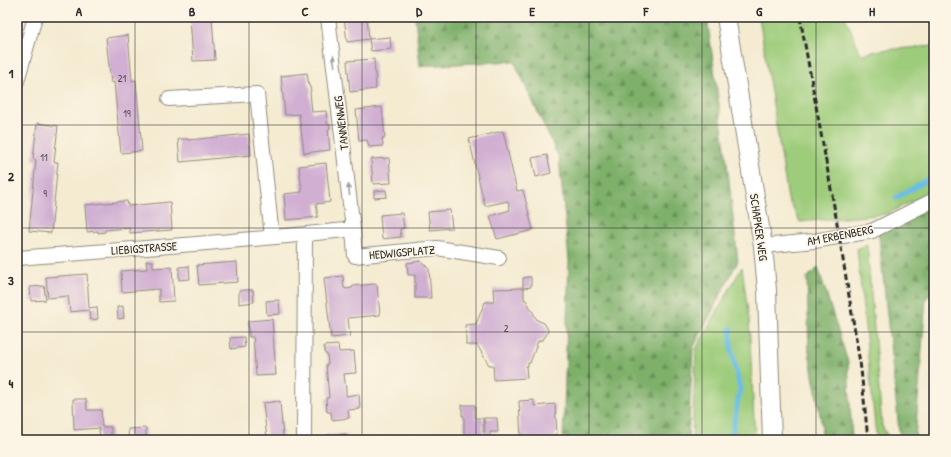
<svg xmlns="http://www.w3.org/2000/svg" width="951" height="457" font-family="'Patrick Hand',sans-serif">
<defs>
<pattern id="forest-firs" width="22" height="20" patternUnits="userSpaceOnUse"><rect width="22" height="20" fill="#7eb06a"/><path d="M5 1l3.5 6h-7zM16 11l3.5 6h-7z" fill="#678f57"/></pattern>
</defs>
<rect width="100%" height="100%" fill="#fcf5e5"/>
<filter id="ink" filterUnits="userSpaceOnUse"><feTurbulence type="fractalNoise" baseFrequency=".025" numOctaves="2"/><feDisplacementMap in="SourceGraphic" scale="8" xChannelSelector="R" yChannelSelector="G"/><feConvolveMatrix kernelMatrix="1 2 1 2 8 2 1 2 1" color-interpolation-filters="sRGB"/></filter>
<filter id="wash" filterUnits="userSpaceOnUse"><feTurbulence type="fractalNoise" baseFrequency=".012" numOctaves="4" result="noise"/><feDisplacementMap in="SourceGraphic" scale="16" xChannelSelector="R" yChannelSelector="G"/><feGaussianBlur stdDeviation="0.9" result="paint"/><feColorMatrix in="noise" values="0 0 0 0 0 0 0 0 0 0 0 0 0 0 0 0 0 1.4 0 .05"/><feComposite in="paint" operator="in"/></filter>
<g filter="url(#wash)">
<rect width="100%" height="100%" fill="#f4ebd1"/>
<!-- green -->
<path fill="#9dcc7a" stroke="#647c52" d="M759,17h86l16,37 21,-4 52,-4v144l-47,24 -87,8 -12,-23z
M867,244l15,182 8,14h-13l-2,-14 -18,-177z
M742,267l7,53 6,120h-63l4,-91z"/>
<!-- forest -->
<path fill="url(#forest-firs)" stroke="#546e4a" d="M415,17h292l20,146 11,98 -45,87 -5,92h-125l6,-180 -10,-102 -45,-97 -94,5z
M934,201v91l-8,6 -11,142h-15l-22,-212z
M818,267l30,95 4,78h-31l1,-13 -13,-75 -2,-74z"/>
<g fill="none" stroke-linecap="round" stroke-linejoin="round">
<!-- stream -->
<path stroke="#6abde6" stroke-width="5" d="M896,198l38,-22
M731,328v19l9,42 -9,51"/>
</g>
<g id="blocks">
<!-- building -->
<path fill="#d0afd3" d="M190,17h22l3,43 -22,1z
M344,17h23l2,22 -22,3z
M128,35l4,46 4,-1 6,71 -21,2 -7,-71 -3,1 -5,-45z
M390,37l1,12 -20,2 -2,-12z
M374,59l2,30 -26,3 -3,-31z
M307,73l2,13 1,1 1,4 -1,1 2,20 14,-1 1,12 2,1 1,4 -2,2 2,20 -26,3 -5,-39 -14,1 -4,-39z
M382,107l3,31h-3l1,8 -14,1 -2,-7 -8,1 -3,-31z
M37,123l21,3 -4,36h4l-7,71 -22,-2 7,-71 -3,-1z
M503,131l14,60 6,-1 10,40 -36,9 -7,-23 20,-6 -2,-9 -23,5 -16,-67z
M249,134l2,21 -71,7 -2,-23h10v1z
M547,155l4,18 -15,4 -4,-19z
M389,158l2,25 -18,1 -2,-25z
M326,163l4,39 -14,2 2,13 -32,3 -2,-26 18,-2 -3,-26z
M386,190l1,7 -13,1v-7z
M127,201l1,5 42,-4 2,28 -42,3 -1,-5 -24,2v2l-7,1v-2l-11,1 -2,-27z
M450,210l2,18 -22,2 -2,-18z
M402,213l2,15 -4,1 1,8 -19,2 -2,-24z
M146,261h7v7l19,-1 2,34 -15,1v-13l-37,3 -1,-21 26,-2z
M421,261l8,8 2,29h-16v-23h-7l-1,-12z
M237,262l1,20 -39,3 -2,-20z
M189,266l1,13 -11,1v-13z
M87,274l2,34 8,-1 1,12 -8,1 -1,-10 -19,2 -2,-16 -20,2 -2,-21z
M343,276l1,12h1l1,1 6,-1 1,-2 22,-2 2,1 3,30 -32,3 2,18 -19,2 -7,-60z
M527,277h4v10l-8,1v-10z
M44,286l2,14 -15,1 -1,-14z
M524,288v12h2l11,20 7,3 2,3 2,4 -1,4 -2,3 -3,3 -4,1 -8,22h-2v3h-2l1,12 -33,2 -1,-15h-4l-12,-20h-11v-10l-1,-10 11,-1 9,-22h9l-1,-13z
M246,290h7l1,12 -15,2v-13z
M279,300l1,14 -13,1 -1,-14z
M123,306l1,12 -6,1 -1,-12z
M272,319l4,56 -20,1 -3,-39h-4l-1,-16z
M244,337l1,10 -14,2 -1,-11z
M338,345l1,7 15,-1 2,22 -12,1 2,16v6l13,-2 1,15 -12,1 1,8 -17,2 -1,-8h-4l-1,-14h3l-3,-34h2l-1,-10h-2l-1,-8z
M73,399h13l1,11h14l1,17h9v12l-11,1 -1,-12 -25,2z
M534,400v6l21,-2 2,30h-2v6h-22v-2l-12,1 -2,-38z
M280,401l3,36 -16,2 -4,-36z
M462,405h13v13h8v14h2l-1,-14h13l1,14h-8v8h-26v-24h-2z
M146,428v12h-17l-1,-11z
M346,434l1,6h-20v-5z"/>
</g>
</g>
<g filter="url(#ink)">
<use href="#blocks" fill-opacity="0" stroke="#908b7e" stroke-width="1"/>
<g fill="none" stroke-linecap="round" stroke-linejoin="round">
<defs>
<path id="minor" d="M328,17l25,212 2,27 82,-8 62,10
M17,81l18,-64
M169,99l88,-5 15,143
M763,246l51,-5 58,-10 62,-31
M17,258c112,-9 224,-16 336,-29
M304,440l1,-206"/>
<path id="tertiary" d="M726,17l37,229 4,44 5,150"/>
</defs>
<!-- minor casing -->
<use href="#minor" stroke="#908b7e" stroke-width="16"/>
<!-- tertiary casing -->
<use href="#tertiary" stroke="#908b7e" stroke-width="20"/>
<!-- minor -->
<use href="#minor" stroke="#fff" stroke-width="14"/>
<!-- tertiary -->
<use href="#tertiary" stroke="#fff" stroke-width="18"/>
<!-- rail -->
<path stroke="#2b2b2b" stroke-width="3" stroke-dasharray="6 3" stroke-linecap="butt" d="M800,17l36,200 18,109 7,43 7,71"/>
</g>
<!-- one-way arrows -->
<defs><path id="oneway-solid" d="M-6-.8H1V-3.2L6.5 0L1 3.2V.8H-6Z"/></defs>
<g fill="#a0a0a0">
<use href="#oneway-solid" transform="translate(334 61) rotate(-97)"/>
<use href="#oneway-solid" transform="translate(349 190) rotate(-96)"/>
</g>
</g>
<!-- grid -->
<path fill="none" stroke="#2b2b2b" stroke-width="1" stroke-opacity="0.55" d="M135,17v423M249,17v423M362,17v423M476,17v423M589,17v423M702,17v423M816,17v423M17,125h917M17,228h917M17,332h917"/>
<g text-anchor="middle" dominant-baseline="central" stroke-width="3.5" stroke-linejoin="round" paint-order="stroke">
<!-- number labels -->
<g font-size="10" fill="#544c55">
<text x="122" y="78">21</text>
<text x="127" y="113">19</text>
<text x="44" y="157">11</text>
<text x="45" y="193">9</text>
<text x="506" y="328">2</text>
</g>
<!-- street labels -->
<g font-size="12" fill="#2b2b2b" stroke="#fcf5e5">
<text transform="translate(341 123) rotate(-97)">TANNENWEG</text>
<text transform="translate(759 227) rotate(82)">SCHAPKER WEG</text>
<text transform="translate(840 235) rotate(-11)">AM ERBENBERG</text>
<text transform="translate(144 248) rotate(-4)">LIEBIGSTRASSE</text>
<text transform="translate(402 252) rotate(-5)">HEDWIGSPLATZ</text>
</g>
</g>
<!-- margin -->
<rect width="951" height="457" fill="none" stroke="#fcf5e5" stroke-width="44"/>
<rect x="22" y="22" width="907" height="413" fill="none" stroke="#2b2b2b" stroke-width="1.5"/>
<g font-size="13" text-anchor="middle" font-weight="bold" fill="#2b2b2b">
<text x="79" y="16">A</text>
<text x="192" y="16">B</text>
<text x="305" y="16">C</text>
<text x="419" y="16">D</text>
<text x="532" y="16">E</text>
<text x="646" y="16">F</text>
<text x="759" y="16">G</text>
<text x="872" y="16">H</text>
<text x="11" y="78">1</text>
<text x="11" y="181">2</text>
<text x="11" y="285">3</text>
<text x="11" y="388">4</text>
</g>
</svg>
